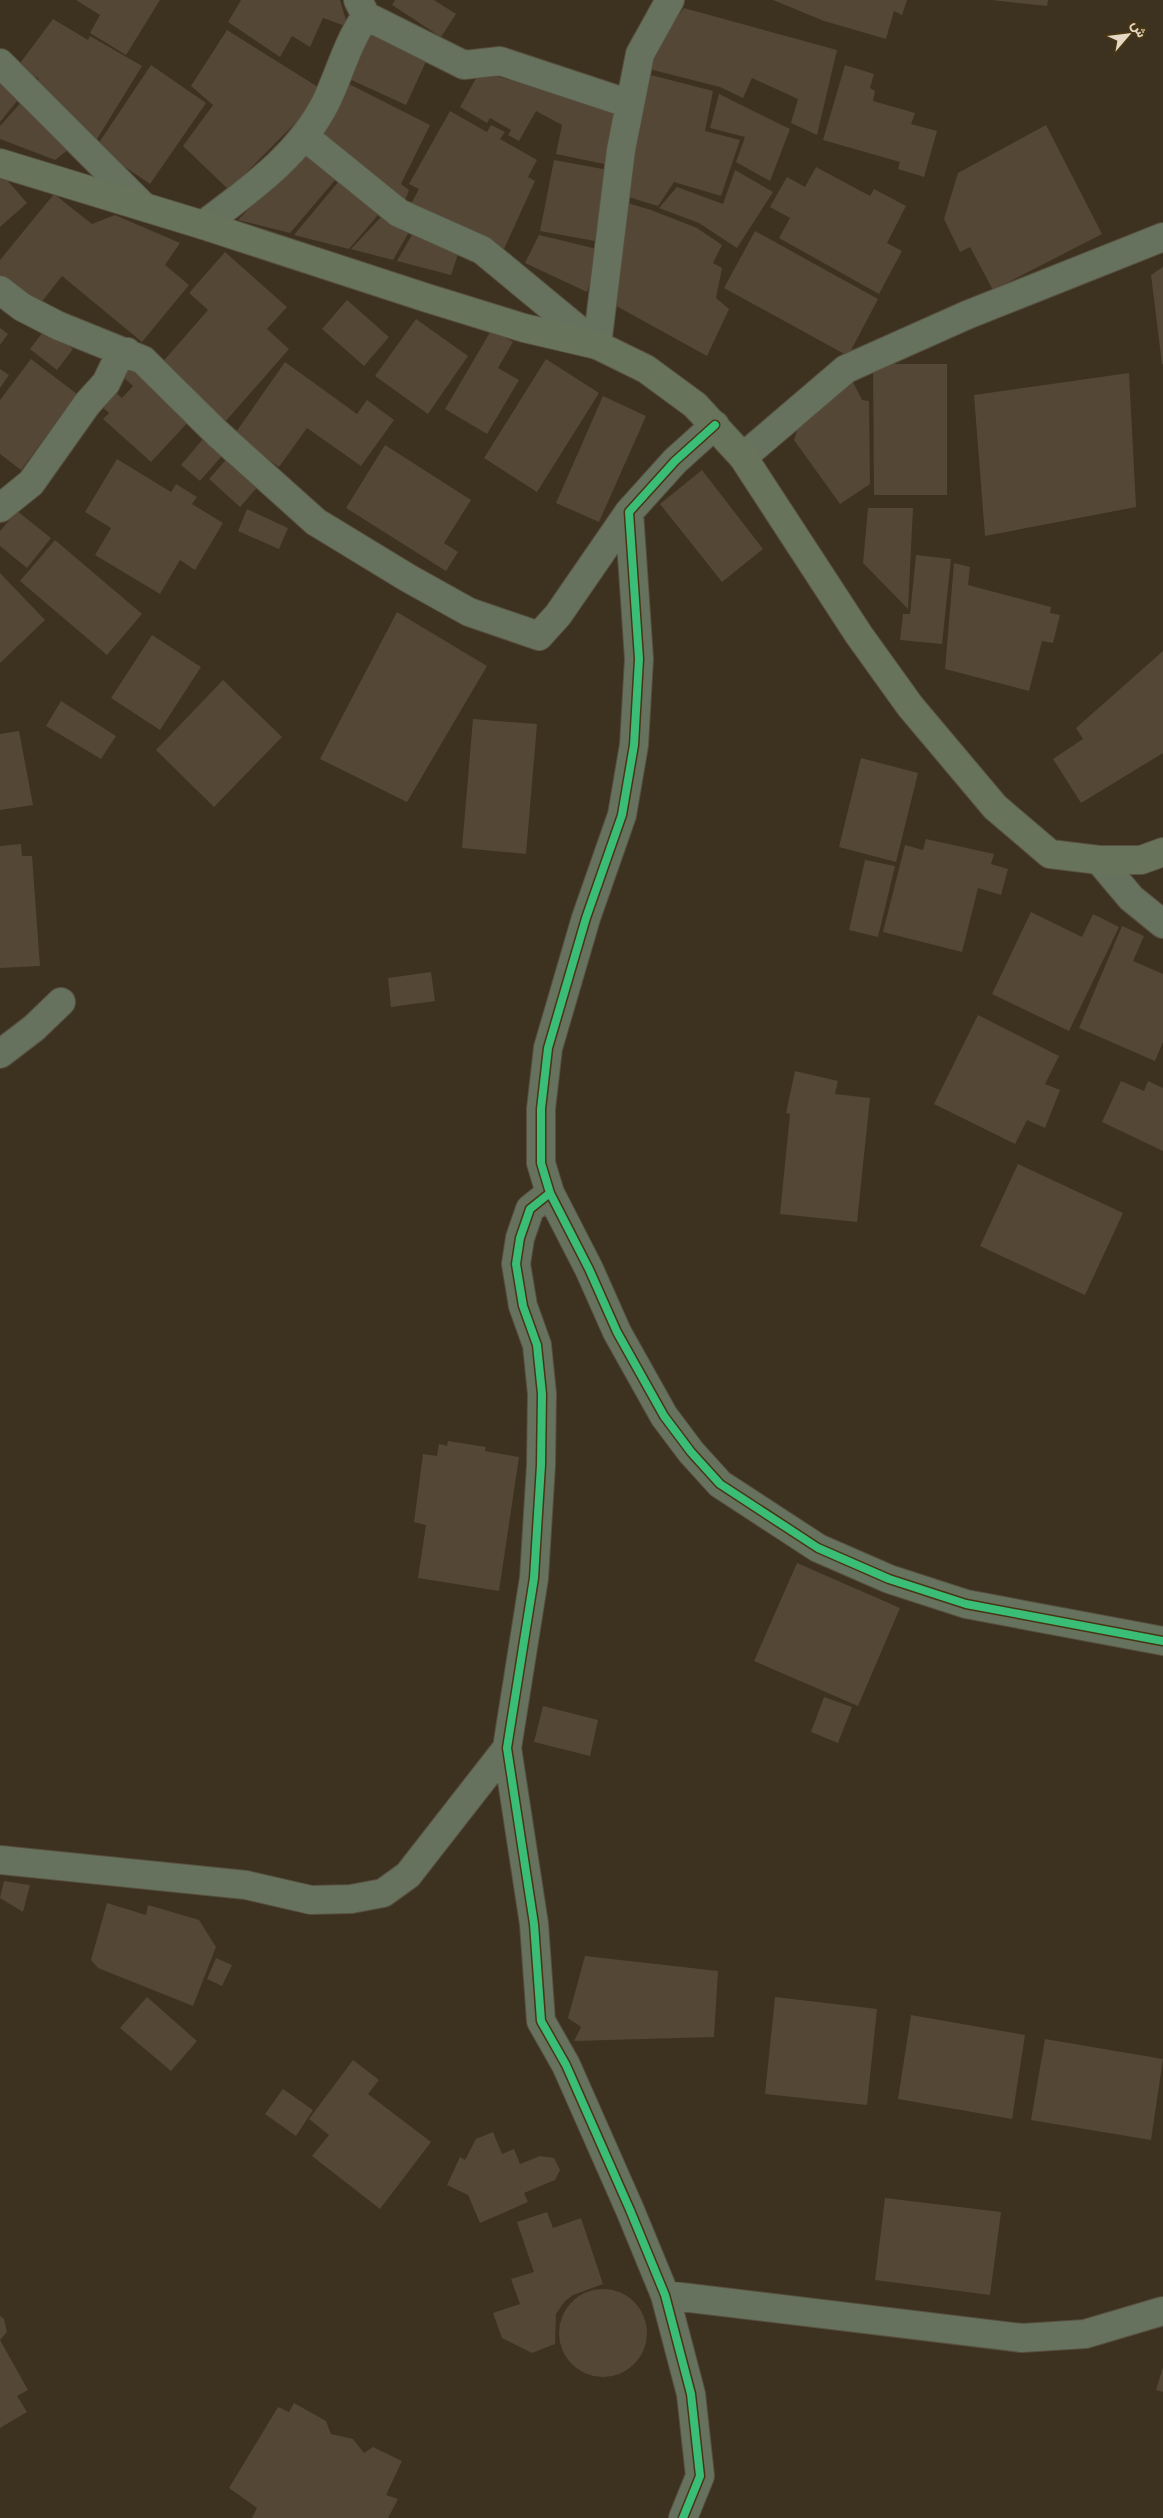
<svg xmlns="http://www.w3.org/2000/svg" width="1163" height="2518" font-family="'Roboto Serif',Vazirmatn,serif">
<rect width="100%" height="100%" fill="#3c321f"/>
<!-- building -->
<path fill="#544735" d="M76,0h84l-34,55 -36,-22 10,-18z
M241,0h99l8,27 -25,-9 -13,29 -18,-11 -12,21 -52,-35z
M395,0h39l22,14 -15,23 -49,-32z
M773,0h134l-5,15 -8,-4 -8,28 -62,-18z
M991,0h57l-1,6z
M684,8l153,42 -20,85 -26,-12 7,-24 -46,-21 -9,20 -23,-11 -71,-18 5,-21z
M53,19l35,21 2,-4 52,30 -48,78 -62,-58 7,-7 -21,-13z
M368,27l61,28 -23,50 -61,-28z
M227,30l99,62 -97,98 -46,-44 30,-41 -22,-19z
M151,65l55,38 -56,81 -54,-37z
M845,65l29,9 -4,14 5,3 -2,10 42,12 -4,11 26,7 -13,46 -26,-8 2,-7 -77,-22z
M480,71l137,42 -8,52 -53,-11 6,-29 -26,-14 -17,30 -11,-6 3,-5 -21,-12 -3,5 -27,-16z
M647,74l66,17 -8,40 35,9 -19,56 -47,-14 -16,24 -33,-10z
M0,75l21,21 -21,26z
M345,82l85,43 -29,59 8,6 -4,10 -60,-40 -24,-31z
M719,94l71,35 -20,52 -34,-19 9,-25 -35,-9z
M24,99l49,47 -18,14 -55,-21v-13z
M450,111l37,21 4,-7 14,7 -5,7 37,21 -9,17 7,4 -31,68 -94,-43 9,-17 -10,-5z
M1046,125l56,109 -109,56 -23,-43 -10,5 -16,-33 14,-46z
M303,153l33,26 -46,54 -52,-13z
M554,160l60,11 -12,34 -7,36 -55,-10z
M816,167l54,29 4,-7 32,17 -19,37 15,8 -23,43 -100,-56 11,-20 -20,-11 17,-30 18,10z
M735,170l38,22 -36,56 -38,-25 -40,-15 18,-21 46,17z
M0,172l27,31 -27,24z
M339,181l39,34 -29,34 -55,-14z
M54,194l38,30 23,-9 65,28 -15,22 24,20 -47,57 -80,-66 -22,28 -40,-27v-17z
M624,202l27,8 46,18 25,17 -9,18 9,5 -6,30 13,11 -22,47 -98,-54z
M381,217l10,8 18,7 -16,28 -42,-11z
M755,231l123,68 -30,57 -124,-68z
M413,233l46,18 -8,24 -54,-14z
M539,235l62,15 -14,42 -62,-29z
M225,252l62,55 -20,22 22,20 -64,73 -65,-57 48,-55 -19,-17z
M1163,267v97h-1l-11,-89z
M347,300l42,37 -25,29 -42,-37z
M416,319l52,37 -40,58 -53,-38z
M0,328l8,6 -8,11z
M46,328l27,21 -16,21 -27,-21z
M492,329l21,13 -15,26 21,12 -32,54 -42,-25z
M31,359l46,35 -56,76 -21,-16v-54z
M546,359l53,34 -62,99 -53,-34z
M285,362l72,52 10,-14 27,20 -33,46 -54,-38 -28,39 -45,-32z
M873,364h74v131h-73z
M131,366l60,53 -40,43 -48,-43 6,-6 -9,-8 13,-15 9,8 11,-12 -11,-10z
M0,369l9,6 -9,13z
M1129,373l7,134 -151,29 -11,-141z
M852,380l10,20 7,1 1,83 -30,20 -46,-64 10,-32z
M603,396l43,20 -47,106 -43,-19z
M208,433l19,17 -27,31 -19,-16z
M385,445l86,55 -27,43 14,9 -12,19 -100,-63z
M231,454l31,28 -22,25 -31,-28z
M117,459l54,33 5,-8 21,13 -5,7 31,19 -28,47 -15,-10 -20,34 -65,-39 16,-27 -26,-16z
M702,470l61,79 -41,33 -62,-78z
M868,508h45l-5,101 -45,-46z
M247,509l41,19 -9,21 -41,-18z
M17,511l34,27 -24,30 -27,-22v-15z
M55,540l87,74 -35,41 -87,-74z
M916,555l35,4 -9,85 -42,-4 3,-26h7z
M954,563l16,4 -2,18 83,22 -1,6 10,2 -7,28 -11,-2 -13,50 -84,-22z
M0,573l45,47 -45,43z
M397,612l90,54 -80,136 -87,-43z
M152,635l49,32 -41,63 -49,-32z
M1163,651v102l-82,50 -28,-44 30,-20 -7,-11z
M223,680l59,57 -68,70 -58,-57z
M61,701l55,35 -15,23 -55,-33z
M473,719l64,5 -11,130 -64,-6z
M19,731l14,74 -33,5v-76z
M861,758l57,15 -22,89 -57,-15z
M926,839l68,15 -3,10 17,5 -7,26 -23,-7 -16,64 -79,-20 22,-87 18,5z
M21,844l1,12h10l8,110 -40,2v-122z
M865,860l30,6 -17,71 -29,-7z
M1031,912l51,25 11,-23 26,13 -50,104 -77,-37z
M1122,926l22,10 -11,25 30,13v68l-8,19 -76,-33z
M431,972l4,29 -44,6 -3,-29z
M978,1015l81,41 -14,28 15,6 -15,38 -18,-8 -12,24 -81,-40z
M795,1071l43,10 -3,13 35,4 -13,124 -77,-8 10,-100 -4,-1z
M1121,1081l23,10 4,-10 15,7v63l-61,-29z
M1018,1164l105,49 -38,82 -105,-49z
M448,1441l38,6 -1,4 34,6 -20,134 -81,-13 8,-53 -12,-3 9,-68 14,2 2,-12 8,2z
M797,1563l103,45 -42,98 -104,-45z
M824,1697l28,10 -14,36 -27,-11z
M543,1706l55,14 -8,36 -56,-14z
M4,1881l26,4 -7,27 -23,-14z
M107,1903l39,12 2,-10 51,15 17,27 -23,59 -95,-38 -7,-8z
M585,1956l133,15 -4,66 -140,4 7,-14 -13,-9z
M216,1958l16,7 -10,21 -15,-7z
M147,1997l50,44 -26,30 -51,-43z
M775,1997l102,12 -10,96 -102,-11z
M911,2015l114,20 -13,84 -114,-20z
M1045,2039l118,20 -12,81 -120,-20z
M353,2060l26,20 -11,14 63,48 -51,67 -68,-53 17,-21 -20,-16z
M283,2089l30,21 -17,26 -31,-22z
M493,2132l9,22 12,-5 6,15 20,-8 14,2 6,12 -5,10 -31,13 4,9 -48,21 -12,-28 -21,-10 13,-28 5,3 11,-21z
M885,2198l116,14 -11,83 -115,-15z
M547,2212l6,16 28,-10 22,66 -30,11 -8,6 -9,13 -1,30 -23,9 -30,-15 -9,-25 27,-9 -9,-25 23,-7 -17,-50z
M559 2333a44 44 0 1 1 88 0a44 44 0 1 1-88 0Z
M0,2316l4,3 3,13 -7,8 28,50 -11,6 10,16 -27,16z
M1163,2367v25l-7,-2z
M294,2403l32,18 5,13 22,5 11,14 9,-6 29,14 -16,34 12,4 -10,19h-136l5,-10 -28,-20 49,-81 11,5z"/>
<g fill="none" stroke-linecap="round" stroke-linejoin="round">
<defs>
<path id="minor" d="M366,16l98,49 36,-4 130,43
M0,63l143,143
M304,136l95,77 83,37 115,95
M203,225c46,-35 96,-69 123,-123 14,-29 21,-59 40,-86l-8,-16
M0,290l22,17 37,19 84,34 75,74 98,88 92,56 61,34 70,24 19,-21 71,-103
M597,345l24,-195 19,-96 30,-54
M715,425l-40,36 -46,51 10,147 -5,86 -12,70 -36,103 -38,130 -7,61v54l9,30 39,76 28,63 47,84 27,36 29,32 98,64 71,31 77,25 197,37
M0,508l31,-25 56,-79 19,-21 11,-23 10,-8
M1099,860l32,38 32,26
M0,1054l34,-26 27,-26
M550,1193l-20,16 -10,29 -4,26 7,42 14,39 5,49 -1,71 -7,113 -27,170 27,176 7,97 25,44 64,145 35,85 26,99 9,82 -17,42
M0,1860l246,25 65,15 40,-1 32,-6 25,-18 99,-127
M665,2295l357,43 63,-4 78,-23"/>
<path id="tertiary" d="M743,457l103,-88 121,-54 196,-78"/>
<path id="secondary" d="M0,163l203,62 224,73 97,30 73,17 49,24 49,36 48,52 116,178 51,71 85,101 55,47 49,6h42l22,-8"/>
</defs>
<!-- minor casing -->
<use href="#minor" stroke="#584f40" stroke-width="30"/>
<!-- tertiary casing -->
<use href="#tertiary" stroke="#584f40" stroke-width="30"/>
<!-- secondary casing -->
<use href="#secondary" stroke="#584f40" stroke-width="30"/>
<!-- minor -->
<use href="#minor" stroke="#66725e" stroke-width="28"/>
<!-- tertiary -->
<use href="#tertiary" stroke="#66725e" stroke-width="28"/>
<!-- secondary -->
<use href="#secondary" stroke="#68735b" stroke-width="28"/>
<defs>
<path id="cycleway" d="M715,425l-40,36 -46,51 10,147 -5,86 -12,70 -36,103 -38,130 -7,61v54l9,30 39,76 28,63 47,84 27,36 29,32 98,64 71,31 77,25 197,37
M550,1193l-20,16 -10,29 -4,26 7,42 14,39 5,49 -1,71 -7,113 -27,170 27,176 7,97 25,44 64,145 35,85 26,99 9,82 -17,42"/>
</defs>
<!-- cycleway casing -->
<use href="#cycleway" stroke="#483513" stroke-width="11"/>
<!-- cycleway -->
<use href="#cycleway" stroke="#3abd76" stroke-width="8"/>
</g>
<!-- north arrow -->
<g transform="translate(1128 35) rotate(62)" stroke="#483513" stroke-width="4" paint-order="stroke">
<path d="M0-4L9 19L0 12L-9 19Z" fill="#e5d9c6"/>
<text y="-8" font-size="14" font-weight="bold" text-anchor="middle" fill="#e5d9c6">ش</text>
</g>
</svg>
